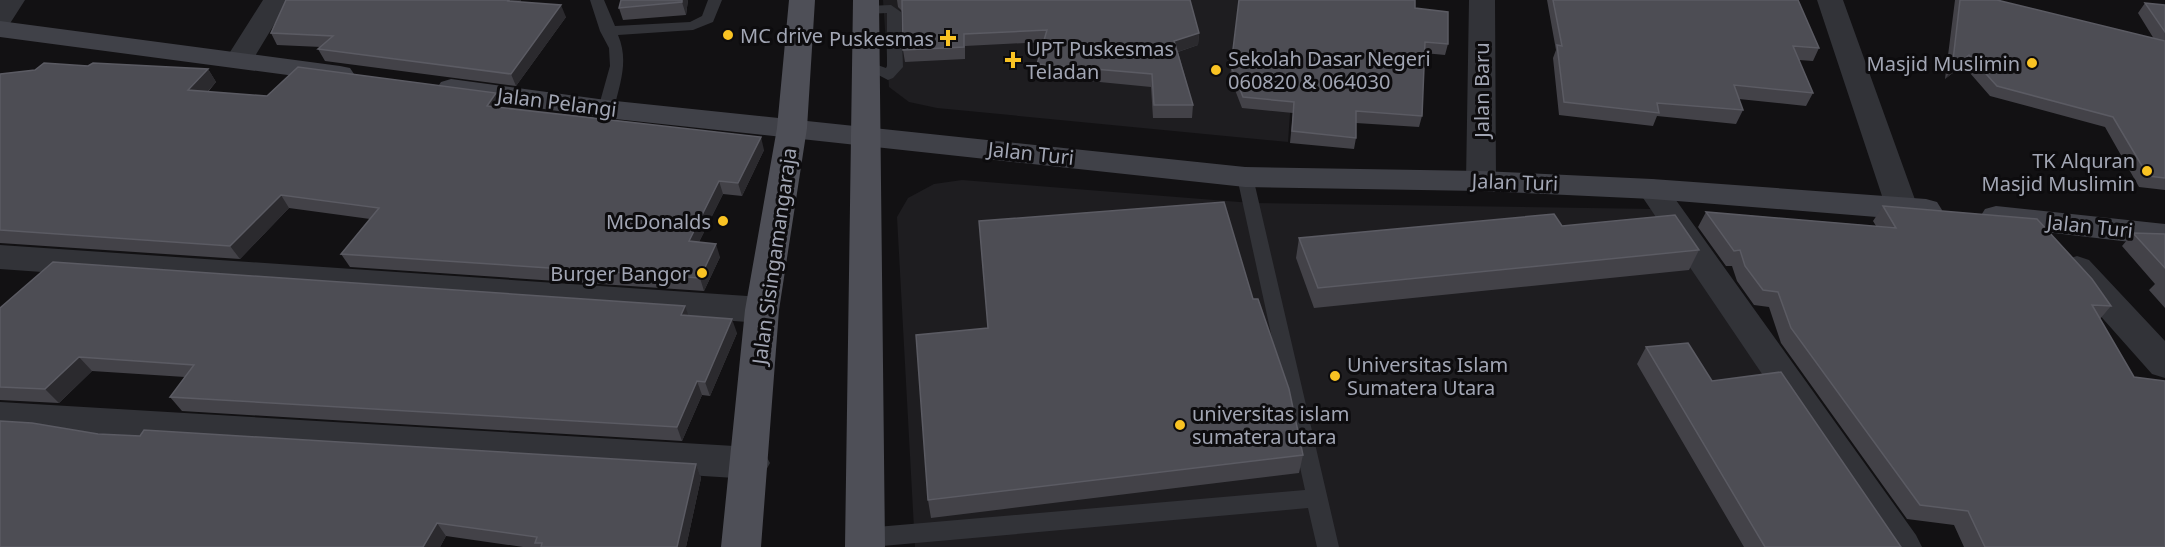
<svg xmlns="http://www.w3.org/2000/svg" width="2165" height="547" font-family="'Noto Sans',sans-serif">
<rect width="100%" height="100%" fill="#121113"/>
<!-- built -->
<path fill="#1e1d20" d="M883,0h415l-10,142 -351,-34 -28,-6 -20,-15z
M962,180l290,23 402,6 223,338h-962l-18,-330 11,-19 26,-14z"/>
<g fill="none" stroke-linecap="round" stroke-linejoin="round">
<!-- lane -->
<path fill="#323338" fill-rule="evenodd" d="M590,0h14l11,26 75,-4 12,-6 6,-16h14l-9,22 -20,8 -75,5c11,26 2,48 -4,74l-8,5 -8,-5 12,-43 -1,-18 -9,-17z
M891,5l10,7 2,55 -10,11 -5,2 -29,-15 7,-4 20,7 1,-2v-53l-20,1 -7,-4 7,-4z
M1245,171l8,6 86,370h-22l-9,-39 -437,39 -14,-2 -3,-7 3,-7 8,-3 440,-38 -68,-313z"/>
<!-- street -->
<path fill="#323338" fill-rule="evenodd" d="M0,0h25l-16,25 -9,2z
M263,0h26l-40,66 -10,2 -10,-2 -4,-6z
M1469,0h26l1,181 -4,7 -11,3 -11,-3 -4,-7z
M1817,0h26l75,208 -5,8 -11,3 -11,-3 -5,-8z
M1652,179l11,3 253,353 6,12h-43l-242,-358 4,-7z
M0,245l762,52 12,4 5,9 -5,9 -12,4 -762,-54z
M2077,256l12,4 76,81v37l-13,-4 -87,-98 -4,-8 4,-8z
M0,402l751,45 13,5 6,11 -6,11 -13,5 -751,-47z"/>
<!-- secondary -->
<path fill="#404148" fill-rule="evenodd" d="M0,21l340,45 10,2 4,6 -4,6 -10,2 -340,-45z
M451,79l155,21 639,67 236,4 171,8 274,20 11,3 5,8 -5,8 -11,3 -274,-22 -171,-8 -236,-4 -639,-69 -165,-24 -4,-6 4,-6z
M1996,206l169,18v22l-180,-21 -5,-8 5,-8z"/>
<!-- primary -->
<path fill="#4e4f57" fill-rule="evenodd" d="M789,0h26l-8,128 -28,182 -18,237h-40l24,-237 32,-182z
M853,0h26l6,547h-40z"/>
</g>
<!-- wall -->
<path fill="#434248" d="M286,0h235l-1,2 46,15 -50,69 -191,-25 -7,-12 3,-2 -44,-2 -6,-12z
M688,0l-2,15 -63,5 -4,-12z
M897,0h293l9,33 -1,12 -20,7 15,53 -1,13h-39l-2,-31 -113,-11 -1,-12 7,-22 -79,4v13l-60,3 -2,-12 -1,-39 -4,-4z
M1239,0l176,8 33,36 -3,11 -21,-2 -2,63 -3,11 -63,-4v15l-2,11 -64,-6 3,-30 -51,-5 -12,-31z
M1547,0h251l21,48 -6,13 -14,-1 14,33 -7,13 -67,-7 4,11 -7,14 -79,-8 -4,10 -94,-11 -6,-57 3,-8z
M1955,0h42l157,39 -16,-26 7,-10 20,2v185l-26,-3 -34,-60 -115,-31 -27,-31 -18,14z
M88,66l120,3 8,13 -8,10 59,4 229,-3 5,13v1l263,43 -22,46 -19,-2 -24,48 21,15 -16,34 -354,-24 -9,-13 29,-35 -81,-11 -49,51 -240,-16v-169z
M1883,206l228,100 -11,13 65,228h-201l-10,-22 -47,-6 -126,-176 -12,-36 -15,-2 -17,-24 -5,-15h-6l-28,-39 8,-15 170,14 -3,-5z
M1562,226l137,24 -10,20 -375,38 -18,-50 3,-20z
M2133,233l32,1v74l-16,-18 6,-6 -33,-38z
M1253,299l50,156 -4,18 -368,45 -3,-18z
M0,308l689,7 48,18 -27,63 -8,-1 -20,46 -500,-30 -12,-14 15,-20 -93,-6 -33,32 -59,-3z
M1646,347l66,34 189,166h-157l-107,-183z
M98,434l598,30 5,14 -15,69h-163l-77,-11 -6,11h-440z"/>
<!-- shaded-wall -->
<path fill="#2b2a2e" d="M509,0h12l-8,13 -5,-12z
M682,0h6l-2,15 -4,-13z
M561,5l5,12 -50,69 -5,-12z
M1199,33l-1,12 -24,8v-12z
M1969,55l-6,10 -18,14 7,-10z
M208,69l8,13 -19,21 -9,-13z
M496,93l5,13 -8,13 -6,-13z
M761,137l3,13 -22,46 -4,-13z
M719,181l4,13 -30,60 -4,-13z
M281,195l8,13 -49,51 -10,-13z
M716,244l4,13 -16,34 -4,-13z
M685,306l5,14 -9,-5z
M732,319l5,14 -27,63 -5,-14z
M79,357l13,14 -33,32 -14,-14z
M697,381l5,14 -20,46 -5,-14z
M696,464l5,14 -15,69h-9z
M437,523l9,13 -6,11h-17z"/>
<!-- building -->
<path fill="#4d4d54" stroke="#5b5b63" stroke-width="1.5" d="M286,0h223l-1,1 53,4 -50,69 -193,-25 15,-13 -62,-3z
M621,0h61v2l-63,6z
M902,0h288l9,33 -25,8 19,64h-39l-2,-31 -115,-10 10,-34 -83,4v13l-61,3z
M1239,0h176v8l33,4v32l-23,-2 -3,74 -66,-5v27l-64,-7 2,-29 -51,-5 -12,-31z
M1553,0h245l21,48 -26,-2 20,47 -79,-8 9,25 -86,-7 2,10 -95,-11 -7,-57 5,1z
M1960,0h37l168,41v137l-17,-2 -35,-59 -116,-31 -28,-31 -17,14z
M2145,3l20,2v27z
M44,63l44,3 5,-3 115,6 -20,21 79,6 31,-29 198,26 -9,13 274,31 -23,46 -19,-2 -30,60 27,3 -16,34 -359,-24 38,-46 -98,-13 -51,51 -230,-16v-156l35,-4z
M1224,202l29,97h5l31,90 14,66 -375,45 -12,-165 72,-7 -9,-107z
M1883,206l154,13 55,60 19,27 -19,-1 42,72 31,4v166h-180l-17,-36 -48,-6 -129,-177 -13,-36 -15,-2 -18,-24 -5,-16 -6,1 -28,-39 190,16z
M1554,214l8,12 113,-11 24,35 -381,38 -19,-50z
M2133,233l32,1v34z
M53,262l632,44 -4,9 51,4 -27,63 -8,-1 -20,46 -507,-30 24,-32 -115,-8 -34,32 -45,-2v-79z
M1688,343l24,38 69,-9 120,175h-136l-119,-200z
M0,421l32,2 66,11 42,2 4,-6 552,34 -19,83h-136l1,-4h-7l2,-6 -100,-14 -14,24h-423z"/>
<!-- markers -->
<g fill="#f9c323" stroke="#0d0c0e" stroke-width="2">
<circle cx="728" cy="35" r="6"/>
<path d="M945 29h6v6h6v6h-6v6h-6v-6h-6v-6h6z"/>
<path d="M1010 51h6v6h6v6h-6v6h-6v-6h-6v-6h6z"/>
<circle cx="2032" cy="63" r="6"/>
<circle cx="1216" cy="70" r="6"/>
<circle cx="2147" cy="171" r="6"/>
<circle cx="723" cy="221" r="6"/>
<circle cx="702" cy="273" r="6"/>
<circle cx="1335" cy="376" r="6"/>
<circle cx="1180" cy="425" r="6"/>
</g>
<g text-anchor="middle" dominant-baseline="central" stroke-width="6" stroke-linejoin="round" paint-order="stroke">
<!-- poi labels -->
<g font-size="20" fill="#a2a6b4" stroke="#0d0c0e" text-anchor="start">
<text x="740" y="35">MC drive</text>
<text x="934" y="38" text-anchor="end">Puskesmas</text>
<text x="1026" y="48">UPT Puskesmas<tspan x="1026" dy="23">Teladan</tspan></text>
<text x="1228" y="58">Sekolah Dasar Negeri<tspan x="1228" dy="23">060820 &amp; 064030</tspan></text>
<text x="2020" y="63" text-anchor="end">Masjid Muslimin</text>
<text x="2135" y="160" text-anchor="end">TK Alquran<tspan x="2135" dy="23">Masjid Muslimin</tspan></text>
<text x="711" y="221" text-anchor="end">McDonalds</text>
<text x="690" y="273" text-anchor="end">Burger Bangor</text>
<text x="1347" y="364">Universitas Islam<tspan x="1347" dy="23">Sumatera Utara</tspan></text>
<text x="1192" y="413">universitas islam<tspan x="1192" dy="23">sumatera utara</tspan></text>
</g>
<!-- street labels -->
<g font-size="20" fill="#a2a6b4" stroke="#0d0c0e">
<text transform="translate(1481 90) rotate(-90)">Jalan Baru</text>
<text transform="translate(557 102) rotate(7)">Jalan Pelangi</text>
<text transform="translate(1031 153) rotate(6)">Jalan Turi</text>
<text transform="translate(1515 182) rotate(2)">Jalan Turi</text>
<text transform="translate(2090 226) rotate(6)">Jalan Turi</text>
<text transform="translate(774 256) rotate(-82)">Jalan Sisingamangaraja</text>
</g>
</g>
</svg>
